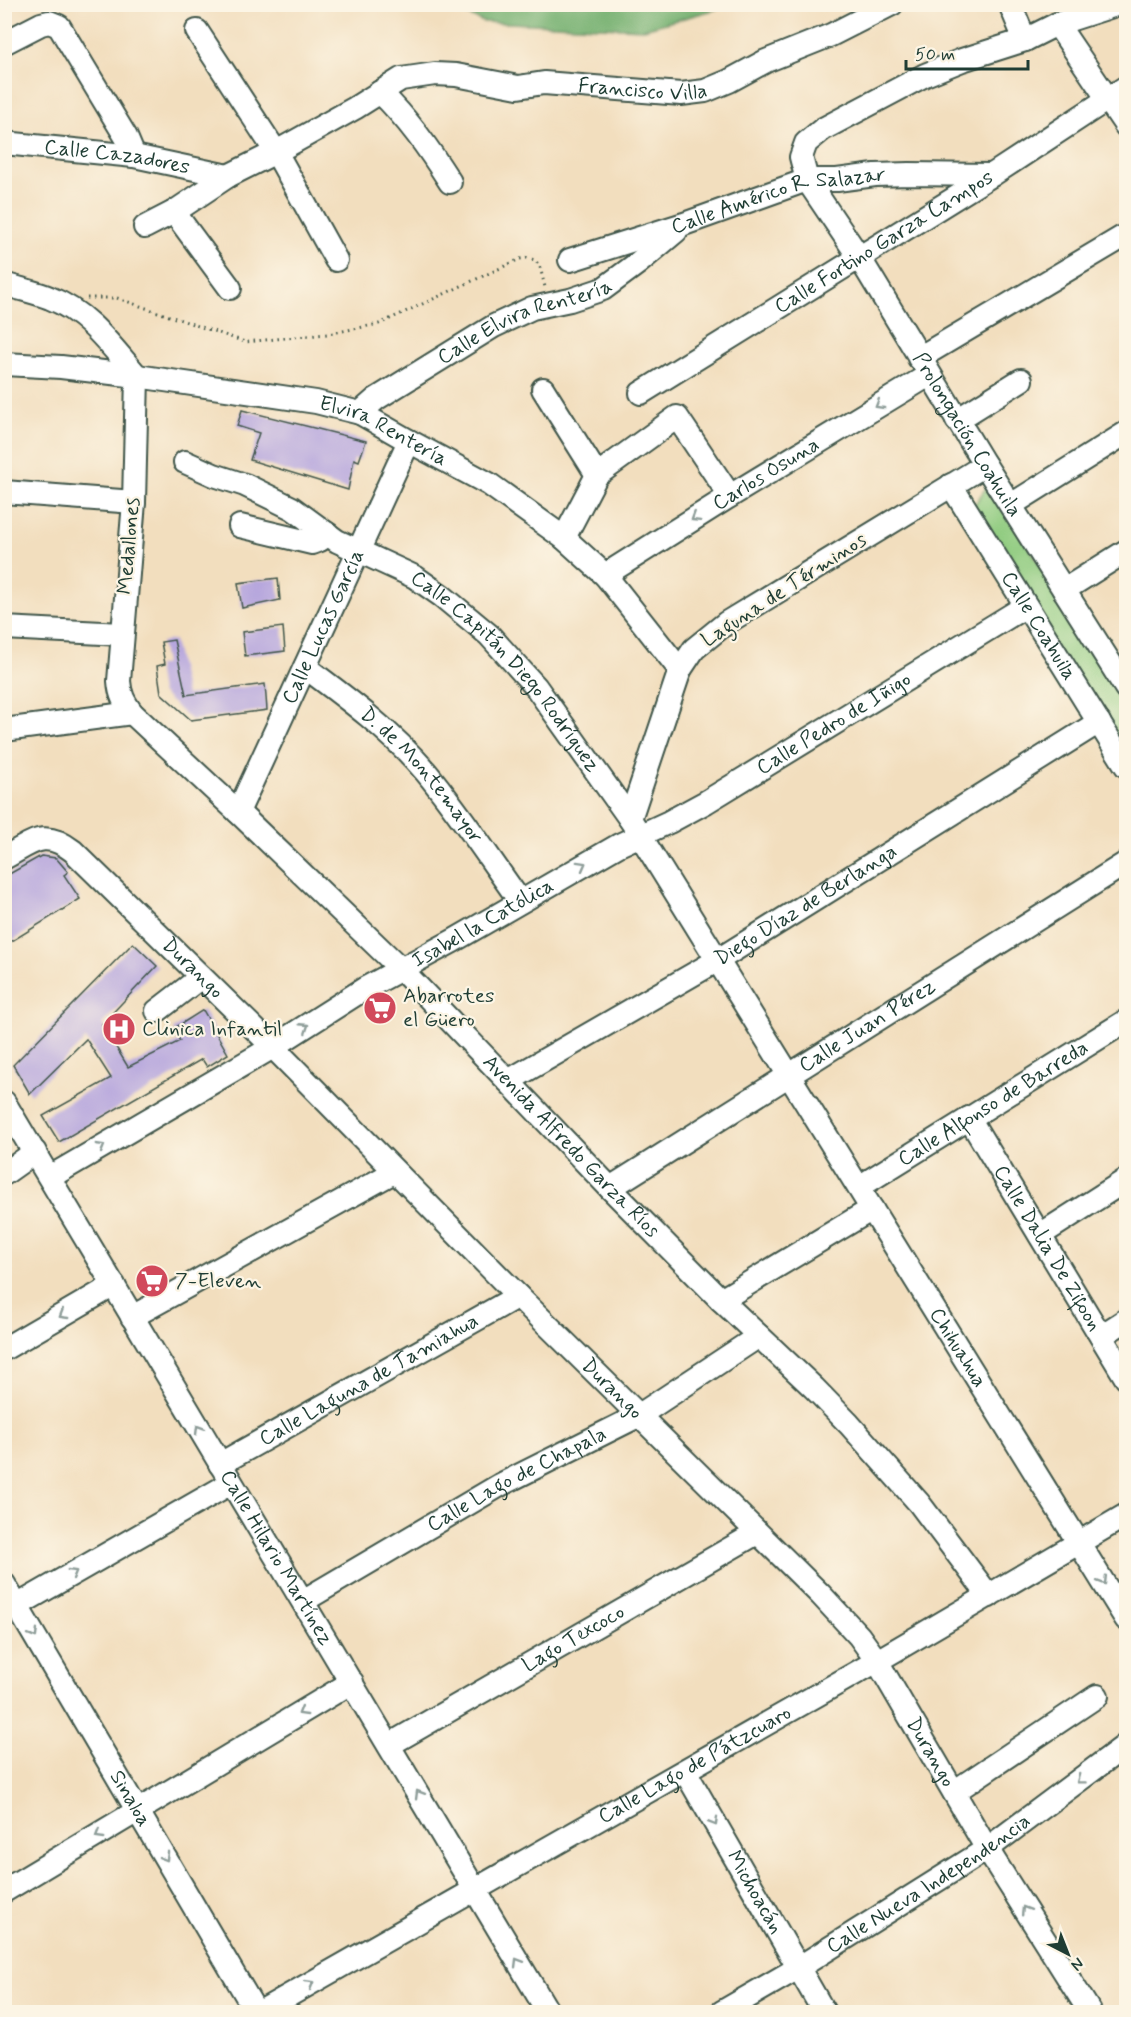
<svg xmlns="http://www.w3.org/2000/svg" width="1131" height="2017" font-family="Mynerve,sans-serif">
<rect width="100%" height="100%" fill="#fcf5e5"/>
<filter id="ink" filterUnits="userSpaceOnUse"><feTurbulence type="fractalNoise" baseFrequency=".0167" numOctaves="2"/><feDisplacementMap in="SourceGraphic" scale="12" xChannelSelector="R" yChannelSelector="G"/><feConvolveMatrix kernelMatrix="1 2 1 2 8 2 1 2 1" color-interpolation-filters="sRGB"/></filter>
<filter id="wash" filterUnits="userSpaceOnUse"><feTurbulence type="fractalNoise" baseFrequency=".008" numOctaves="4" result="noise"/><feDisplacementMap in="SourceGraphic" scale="24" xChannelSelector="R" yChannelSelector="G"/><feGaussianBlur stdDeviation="1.35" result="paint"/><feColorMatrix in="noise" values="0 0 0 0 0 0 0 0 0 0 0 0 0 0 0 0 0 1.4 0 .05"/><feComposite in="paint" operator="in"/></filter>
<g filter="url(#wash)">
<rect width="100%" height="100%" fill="#f2debe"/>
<!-- green -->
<path fill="#91cc81" stroke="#58845a" stroke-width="1.5" d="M988,485l28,41 110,177v61l-154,-256z"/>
<!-- forest -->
<path fill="#74b06f" stroke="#4a7652" stroke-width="1.5" d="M727,4l1,2 -84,23 -161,-7 -37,-17z"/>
<g id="blocks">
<!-- building -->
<path fill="#b6a6dd" d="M242,410l124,31 -7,20 -5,-2 -6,31 -98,-30 9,-27 -22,-7z
M278,578l2,22 -38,8 -4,-25z
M283,627l2,24 -40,5 -3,-24z
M174,640l12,55 79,-11 2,26 -76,10 -30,-27 -4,-27 8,-2 -4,-22z
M41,856l15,2 12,14 -4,3 16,24 -76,47v-69z
M133,943l24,23 -55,58 26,43 52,-26 -7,-12 30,-19 25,44 -21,13 -5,-8 -143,83 -16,-26 68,-38 -25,-39 -56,55 -17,-29z"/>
</g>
</g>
<g filter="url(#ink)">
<use href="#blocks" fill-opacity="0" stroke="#3f5549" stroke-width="1.5"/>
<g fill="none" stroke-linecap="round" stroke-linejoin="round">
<defs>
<g id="minor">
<path d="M1010,4l15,36"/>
<path id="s1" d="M1119,4l-62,20 -32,16 -63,20 -37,15 -102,54 -17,14 -5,14 6,23 52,77 126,208 141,223"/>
<path d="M1057,24l69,102"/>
<path d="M197,31l79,121 60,108"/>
<path d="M4,43l37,-19 8,-2 10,4 67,111 8,19"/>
<path d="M380,92c28,27 49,57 70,90"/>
<path id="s2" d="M4,143l130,13 94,20"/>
<path d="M174,212l56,76"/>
<path id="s3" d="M145,227l29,-15 54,-36 48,-24 79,-44 46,-29 34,-5 21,1 62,12 26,-4 137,11 24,-3 24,-10 37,-20 65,-26 61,-31"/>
<path id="s4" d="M570,260l114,-36 123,-44h30l38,-5 34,-1 83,1"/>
<path id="s5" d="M4,284c15,5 32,8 46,14 38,15 61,48 87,78l-3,126 -15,179c1,14 5,21 13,32l106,99 163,157 209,219 111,112 93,88 35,36 70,79 70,93"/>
<path d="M919,358l207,-123"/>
<path id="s6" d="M4,364l57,3 76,9 179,26 44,11 49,28 80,43 75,54 41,37 75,95"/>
<path d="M543,389l54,86"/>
<path id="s7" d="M641,393l351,-218 134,-88"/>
<path id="s8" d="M360,413l16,-14 118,-73 38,-18 38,-8 33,-11 35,-26 38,-32"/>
<path d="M957,420l64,-40"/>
<path id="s9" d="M185,462l29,13 31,10 47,23 45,33 78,36 27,19 47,39 47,52 94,132"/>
<path id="s10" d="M985,465l-259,158 -32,26 -14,21 -50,149 496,800"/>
<path id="s11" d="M951,485l175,281"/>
<path d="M4,492l130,10"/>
<path d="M1011,505l115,-72"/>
<path d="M240,526l72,17 8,-3 8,-6"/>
<path d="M564,538l33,-63 80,-58 53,79"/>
<path id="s12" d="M605,575l125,-79 199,-121"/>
<path d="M1064,590l62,-39"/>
<path d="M4,628l118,6"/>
<path id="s13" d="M305,667c43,32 86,64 121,105 34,41 63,86 94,129"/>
<path d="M4,730l128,-17"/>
<path id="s14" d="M238,812l171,-371"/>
<path id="s15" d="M4,858c28,-15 40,-30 69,-7l200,196 245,249 303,299 38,41 18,25 110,188 103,163"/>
<path d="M157,1011l44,-34"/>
<path id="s16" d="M508,1081l210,-121 381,-238"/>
<path id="s17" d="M4,1102l544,910"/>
<path id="s18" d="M969,1118l157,260"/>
<path d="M4,1174l31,-22"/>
<path id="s19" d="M50,1177l223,-130 91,-58 89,-48 166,-96 50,-23 37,-20 320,-196"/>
<path id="s20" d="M859,1187l267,-166"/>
<path id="s21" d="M610,1188l516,-325"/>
<path d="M1040,1235l86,-55"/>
<path d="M721,1300l151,-91"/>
<path d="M132,1317l262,-145"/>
<path d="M1101,1336l25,-16"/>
<path d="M4,1349l110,-64"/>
<path id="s22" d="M220,1464l298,-168"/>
<path id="s23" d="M4,1584l252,428"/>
<path id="s24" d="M303,1601l197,-116 138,-69 121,-80"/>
<path d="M6,1612l225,-129"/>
<path id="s25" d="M389,1745l368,-212"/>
<path id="s26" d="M685,1771l139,241"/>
<path d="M954,1792l143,-96"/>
<path d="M4,1891l348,-209"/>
<path id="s27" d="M260,2012l617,-351 249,-146"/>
<path id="s28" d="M722,2012l76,-44 189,-119 139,-104"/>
</g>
</defs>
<!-- minor casing -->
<use href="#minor" stroke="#3f5549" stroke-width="26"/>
<!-- path -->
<path stroke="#3f5549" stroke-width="3" stroke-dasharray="1.5 4.5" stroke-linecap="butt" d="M87,298h30l128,44 82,-8 52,-10 141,-65 7,-1 8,2 5,7 5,20"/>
<!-- minor -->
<use href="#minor" stroke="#fff" stroke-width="22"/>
</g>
<!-- one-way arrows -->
<defs><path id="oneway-chevron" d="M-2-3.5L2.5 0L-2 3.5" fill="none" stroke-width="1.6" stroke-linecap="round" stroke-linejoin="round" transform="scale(1.5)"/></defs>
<g stroke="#8f9e9a">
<use href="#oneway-chevron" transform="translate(879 405) rotate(149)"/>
<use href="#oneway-chevron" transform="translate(695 518) rotate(148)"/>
<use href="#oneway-chevron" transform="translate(582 865) rotate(-29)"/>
<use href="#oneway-chevron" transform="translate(305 1027) rotate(-33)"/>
<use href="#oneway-chevron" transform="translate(101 1147) rotate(-30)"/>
<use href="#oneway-chevron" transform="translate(63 1315) rotate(149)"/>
<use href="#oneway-chevron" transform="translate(199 1429) rotate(-121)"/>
<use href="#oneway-chevron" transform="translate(73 1573) rotate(-30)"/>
<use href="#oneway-chevron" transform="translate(1103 1581) rotate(58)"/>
<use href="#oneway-chevron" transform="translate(34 1634) rotate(59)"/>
<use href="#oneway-chevron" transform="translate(302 1712) rotate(149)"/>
<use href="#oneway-chevron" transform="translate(1080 1780) rotate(143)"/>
<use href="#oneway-chevron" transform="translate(419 1794) rotate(-121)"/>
<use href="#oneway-chevron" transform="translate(714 1822) rotate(60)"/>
<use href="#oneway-chevron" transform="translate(99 1835) rotate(149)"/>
<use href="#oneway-chevron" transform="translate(165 1857) rotate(60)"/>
<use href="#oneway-chevron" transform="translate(1025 1910) rotate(-122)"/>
<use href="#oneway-chevron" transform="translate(518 1962) rotate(-121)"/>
<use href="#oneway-chevron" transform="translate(310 1984) rotate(-30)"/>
</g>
</g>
<!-- icons -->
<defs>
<symbol id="supermarket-disc" viewBox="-11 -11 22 22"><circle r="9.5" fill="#d1495b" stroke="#fcf5e5"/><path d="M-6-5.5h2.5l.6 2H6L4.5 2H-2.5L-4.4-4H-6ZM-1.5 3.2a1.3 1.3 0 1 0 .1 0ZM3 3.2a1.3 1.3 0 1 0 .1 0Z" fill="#fff"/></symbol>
<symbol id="hospital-disc" viewBox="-11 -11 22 22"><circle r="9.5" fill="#d1495b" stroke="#fcf5e5"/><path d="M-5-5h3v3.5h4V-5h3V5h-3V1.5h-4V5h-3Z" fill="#fff"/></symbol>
</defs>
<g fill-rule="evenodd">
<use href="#supermarket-disc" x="361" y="989" width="38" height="38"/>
<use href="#hospital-disc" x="100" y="1010" width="38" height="38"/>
<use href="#supermarket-disc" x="133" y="1262" width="38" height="38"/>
</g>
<g text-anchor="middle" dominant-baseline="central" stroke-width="4.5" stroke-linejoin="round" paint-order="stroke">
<!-- street labels -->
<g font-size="21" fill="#1f3d34" stroke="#fcf5e5">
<text stroke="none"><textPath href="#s3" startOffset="540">Francisco Villa</textPath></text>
<text stroke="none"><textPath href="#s2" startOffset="114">Calle Cazadores</textPath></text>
<text stroke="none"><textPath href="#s4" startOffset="218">Calle Américo R. Salazar</textPath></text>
<text stroke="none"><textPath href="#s7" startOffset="286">Calle Fortino Garza Campos</textPath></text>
<text stroke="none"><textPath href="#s8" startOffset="190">Calle Elvira Rentería</textPath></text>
<text stroke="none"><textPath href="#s6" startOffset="388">Elvira Rentería</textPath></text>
<text stroke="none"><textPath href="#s1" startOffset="684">Prolongación Coahuila</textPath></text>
<text stroke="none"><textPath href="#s12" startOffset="190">Carlos Osuna</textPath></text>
<text transform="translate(129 546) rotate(-85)">Medallones</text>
<text transform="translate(784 590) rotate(-33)">Laguna de Términos</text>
<text stroke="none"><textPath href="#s11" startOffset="166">Calle Coahuila</textPath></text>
<text stroke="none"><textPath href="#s14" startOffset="204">Calle Lucas García</textPath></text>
<text stroke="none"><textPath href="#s9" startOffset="390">Calle Capitán Diego Rodríguez</textPath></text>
<text stroke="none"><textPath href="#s19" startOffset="906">Calle Pedro de Iñigo</textPath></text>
<text stroke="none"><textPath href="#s13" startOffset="160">D. de Montemayor</textPath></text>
<text stroke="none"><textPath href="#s16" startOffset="346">Diego Díaz de Berlanga</textPath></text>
<text stroke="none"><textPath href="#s19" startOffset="502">Isabel la Católica</textPath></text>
<text stroke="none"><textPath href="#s15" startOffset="244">Durango</textPath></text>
<text stroke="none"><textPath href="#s21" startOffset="304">Calle Juan Pérez</textPath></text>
<text stroke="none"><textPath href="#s20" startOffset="158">Calle Alfonso de Barreda</textPath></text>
<text stroke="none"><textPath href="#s5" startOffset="1124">Avenida Alfredo Garza Ríos</textPath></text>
<text stroke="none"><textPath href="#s18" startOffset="152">Calle Dalia De Zifoon</textPath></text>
<text stroke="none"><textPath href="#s10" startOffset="1149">Chihuahua</textPath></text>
<text stroke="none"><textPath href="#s22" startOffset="171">Calle Laguna de Tamiahua</textPath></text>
<text stroke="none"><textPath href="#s15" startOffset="838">Durango</textPath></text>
<text stroke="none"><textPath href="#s24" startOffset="246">Calle Lago de Chapala</textPath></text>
<text stroke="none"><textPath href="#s17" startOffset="531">Calle Hilario Martínez</textPath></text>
<text stroke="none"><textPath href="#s25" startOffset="213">Lago Texcoco</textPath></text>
<text stroke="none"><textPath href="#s15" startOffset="1324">Durango</textPath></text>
<text stroke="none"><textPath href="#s27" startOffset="500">Calle Lago de Pátzcuaro</textPath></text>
<text stroke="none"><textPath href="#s23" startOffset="249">Sinaloa</textPath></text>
<text stroke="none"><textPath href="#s28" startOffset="243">Calle Nueva Independencia</textPath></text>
<text stroke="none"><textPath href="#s26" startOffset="140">Michoacán</textPath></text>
</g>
<!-- poi labels -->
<g font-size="21" fill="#1f3d34" stroke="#fcf5e5" text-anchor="start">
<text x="403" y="996">Abarrotes<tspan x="403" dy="24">el Güero</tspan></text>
<text x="142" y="1029">Clinica Infantil</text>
<text x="175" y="1281">7-Eleven</text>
</g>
</g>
<!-- margin -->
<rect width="1131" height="2017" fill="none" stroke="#fcf5e5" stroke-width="24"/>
<!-- north arrow -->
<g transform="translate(1068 1954) rotate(138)" stroke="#fcf5e5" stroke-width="4.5" paint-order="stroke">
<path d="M0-4.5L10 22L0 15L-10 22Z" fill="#1f3d34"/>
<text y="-9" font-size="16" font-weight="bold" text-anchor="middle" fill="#1f3d34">N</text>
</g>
<!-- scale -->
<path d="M906 60v9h122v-9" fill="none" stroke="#1f3d34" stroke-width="3"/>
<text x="915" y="60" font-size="18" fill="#1f3d34" stroke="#fcf5e5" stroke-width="4.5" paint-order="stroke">50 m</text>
</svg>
